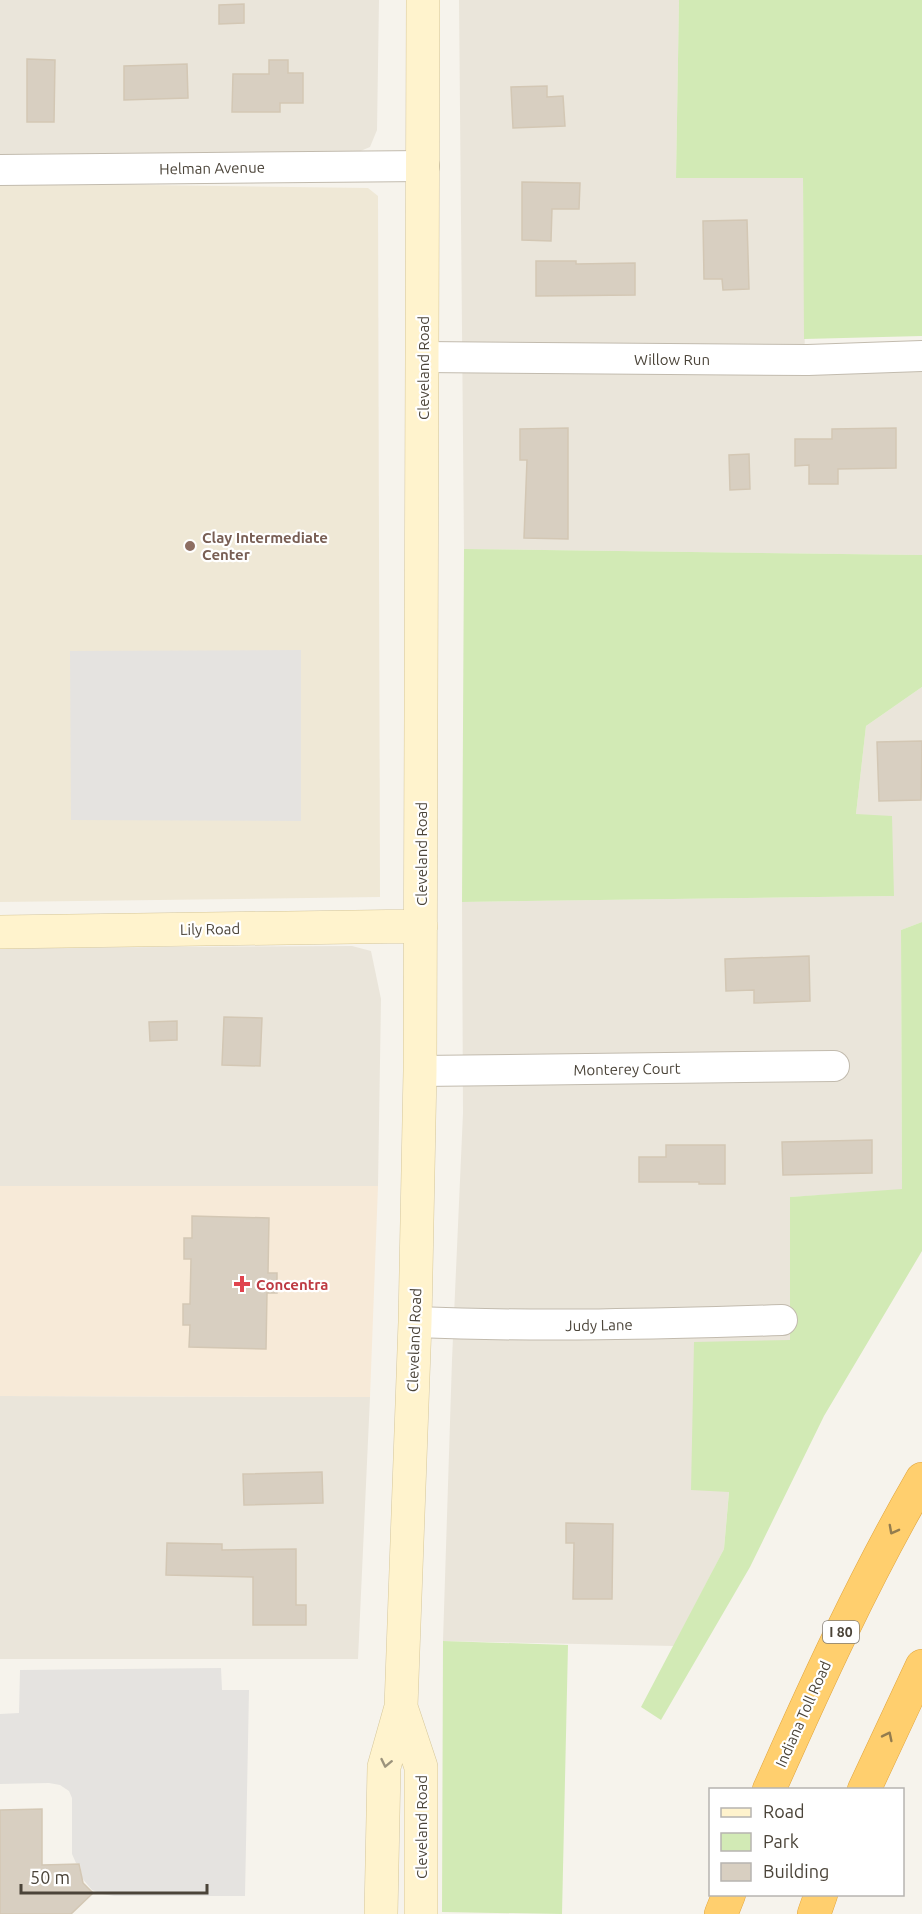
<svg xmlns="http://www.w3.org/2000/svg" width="922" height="1914" font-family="Ubuntu,sans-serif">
<rect width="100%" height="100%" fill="#f6f3ec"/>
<!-- residential -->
<path fill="#eae5da" d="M0,0h379l-2,130 -7,17 -19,8 -351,3z
M459,0h220l-3,178h127l2,193 117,-2v186l-458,-6z
M922,687v235l-21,8 1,260 -112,7v143l-99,149 38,2 -5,58 -50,97 -231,-5 9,-281 11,-247 -1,-211 432,-6 -38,-82 10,-88z
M352,946l19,5 10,48 -3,187h-378v-238z
M0,1396l370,1 -12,262h-358z"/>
<!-- commercial -->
<path fill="#f7ead8" d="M0,1186h378l-8,211 -370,-1z"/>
<!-- education -->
<path fill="#efe8d6" d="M0,183l368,5 10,8 2,701 -380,5z"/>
<!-- green -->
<path fill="#d2eab5" d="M679,0h243v336l-118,3 -1,-161h-127z
M464,549l458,6v132l-56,39 -10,88 36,2 2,80 -432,6z
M922,922v329l-98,165 -74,151 -89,153 -20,-13 83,-158 5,-57 -38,-2 3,-148 96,-2v-143l112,-8 -1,-259z
M443,1641l125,4 -6,269 -120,-2z"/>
<!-- parking -->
<path fill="#e5e3e0" d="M301,650v171l-230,-1 -1,-169z
M221,1668l1,22h27l-4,206h-131l-12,-2 -10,-4 -10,-12 -2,-14 -4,-1 -4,-9v-56l-3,-7 -9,-6 -11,-2 -49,1v-70l19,-1 1,-43z"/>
<!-- building -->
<path fill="#d8cfc1" stroke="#d3c7b4" stroke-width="1.5" d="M244,4v19l-25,1v-19z
M27,59l28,1 -1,62h-27z
M269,60h19v13h15v30h-23v9h-48l1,-38h36z
M187,64l1,34 -64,2v-34z
M547,86v11l16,-1 2,30 -52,2 -2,-41z
M522,182l58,1 -1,26h-27l-1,32 -29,-1z
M747,220l2,69 -26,1 -1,-11h-18l-1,-58z
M536,261h40v3l59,-1v32l-99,1z
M568,428v111l-44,-1 3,-78h-7v-31z
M896,428v40l-58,1v15h-29v-19l-14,1v-27h37v-10z
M749,454l1,35 -20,1 -1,-35z
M922,741l-1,59 -42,1 -2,-59z
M809,956l1,45 -56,2v-13l-28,1 -1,-32z
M224,1017l38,1 -2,48 -38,-1z
M177,1021v19l-27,1 -1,-19z
M872,1140v33l-89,2 -1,-33z
M666,1145h59v39h-26v-2h-60v-25h27z
M192,1216l77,2 -1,55h9v20h-10l-1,56 -77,-2 1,-22h-7v-21h7l1,-45h-7v-21h8z
M322,1472l1,31 -79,2 -1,-31z
M566,1523l47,1 -1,75h-39l1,-56h-8z
M167,1543l55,1v6l74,-1v56h10v20h-53v-48l-87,-2z
M42,1809v56l37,-1 4,19 10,10 -22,21h-71v-104z"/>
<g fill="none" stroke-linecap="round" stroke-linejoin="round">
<defs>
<path id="street" d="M0,170l424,-4
M423,357l385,3 114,-4
M420,1071l414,-5
M415,1322c123,5 245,2 367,-2"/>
<path id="secondary" d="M0,932l421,-6
M401,1707l20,60v147
M381,1914l3,-147 17,-60 14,-385 5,-251 3,-1071"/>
<path id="highway" d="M769,1790c47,-106 95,-211 153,-311
M864,1790l58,-124
M721,1914l8,-20
M814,1914l7,-20"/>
</defs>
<!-- street casing -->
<use href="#street" stroke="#c2bbae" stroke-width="32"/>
<!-- secondary casing -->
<use href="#secondary" stroke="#d6c79b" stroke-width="34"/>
<!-- highway casing -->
<use href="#highway" stroke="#e0a43c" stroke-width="34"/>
<!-- street -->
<use href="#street" stroke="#fff" stroke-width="30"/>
<!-- secondary -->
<use href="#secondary" stroke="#fff3cd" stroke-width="33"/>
<!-- highway -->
<use href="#highway" stroke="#ffcf6e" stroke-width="33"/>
</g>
<!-- one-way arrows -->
<defs><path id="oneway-chevron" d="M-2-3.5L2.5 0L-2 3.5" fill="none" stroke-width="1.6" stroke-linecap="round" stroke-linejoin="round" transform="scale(1.5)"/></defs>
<g stroke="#937c4e">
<use href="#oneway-chevron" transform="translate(893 1530) rotate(118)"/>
<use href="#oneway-chevron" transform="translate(888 1736) rotate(-64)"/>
</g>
<use stroke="#9c937c" href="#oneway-chevron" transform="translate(386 1763) rotate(102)"/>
<!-- markers -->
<circle fill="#8d6e63" stroke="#fff" stroke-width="2" cx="190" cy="546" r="6"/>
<path fill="#e0444e" stroke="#fff" stroke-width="2" d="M239 1275h6v6h6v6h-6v6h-6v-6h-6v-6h6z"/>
<g text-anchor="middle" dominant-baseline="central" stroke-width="4.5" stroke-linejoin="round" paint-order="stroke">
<!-- shield labels -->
<rect fill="#fff" stroke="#817c74" stroke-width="1.5" x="823" y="1621" width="36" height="22" rx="4.5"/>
<g font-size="14" font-weight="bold" fill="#4b4439">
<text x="841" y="1632">I 80</text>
</g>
<!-- street labels -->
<g font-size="15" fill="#4b4439" stroke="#fff">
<text transform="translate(212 168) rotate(-1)">Helman Avenue</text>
<text x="672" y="359">Willow Run</text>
<text transform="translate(423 368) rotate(-90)">Cleveland Road</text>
<text transform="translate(421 854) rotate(-90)">Cleveland Road</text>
<text transform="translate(210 929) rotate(-1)">Lily Road</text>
<text transform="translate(627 1069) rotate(-1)">Monterey Court</text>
<text transform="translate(599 1325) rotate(-1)">Judy Lane</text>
<text transform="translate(414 1340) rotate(-88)">Cleveland Road</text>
<text transform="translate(803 1714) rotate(-66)">Indiana Toll Road</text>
<text transform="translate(421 1827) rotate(-90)">Cleveland Road</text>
</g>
<!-- education labels -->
<g font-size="15" font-weight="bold" fill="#785e54" stroke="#fff" text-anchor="start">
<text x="202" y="537">Clay Intermediate<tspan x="202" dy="17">Center</tspan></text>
</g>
<!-- health labels -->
<g font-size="15" font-weight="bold" fill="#be3a42" stroke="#fff" text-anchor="start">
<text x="256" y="1284">Concentra</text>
</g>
</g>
<!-- legend -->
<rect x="709" y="1788" width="195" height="108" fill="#ffffff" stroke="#b7b4b0" stroke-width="1.5"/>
<rect x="721" y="1808" width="30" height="9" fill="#fff3cd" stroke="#b7b4b0" stroke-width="1.5"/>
<text x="763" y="1818" font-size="18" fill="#4b4439">Road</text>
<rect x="721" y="1833" width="30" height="18" fill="#d2eab5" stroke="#b7b4b0" stroke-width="1.5"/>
<text x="763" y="1848" font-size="18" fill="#4b4439">Park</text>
<rect x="721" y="1863" width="30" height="18" fill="#d8cfc1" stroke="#b7b4b0" stroke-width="1.5"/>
<text x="763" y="1878" font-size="18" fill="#4b4439">Building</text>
<!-- scale -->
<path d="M21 1884v9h186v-9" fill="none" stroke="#4b4439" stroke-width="3"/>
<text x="30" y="1884" font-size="18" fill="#4b4439" stroke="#ffffff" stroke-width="4.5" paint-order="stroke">50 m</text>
</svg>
